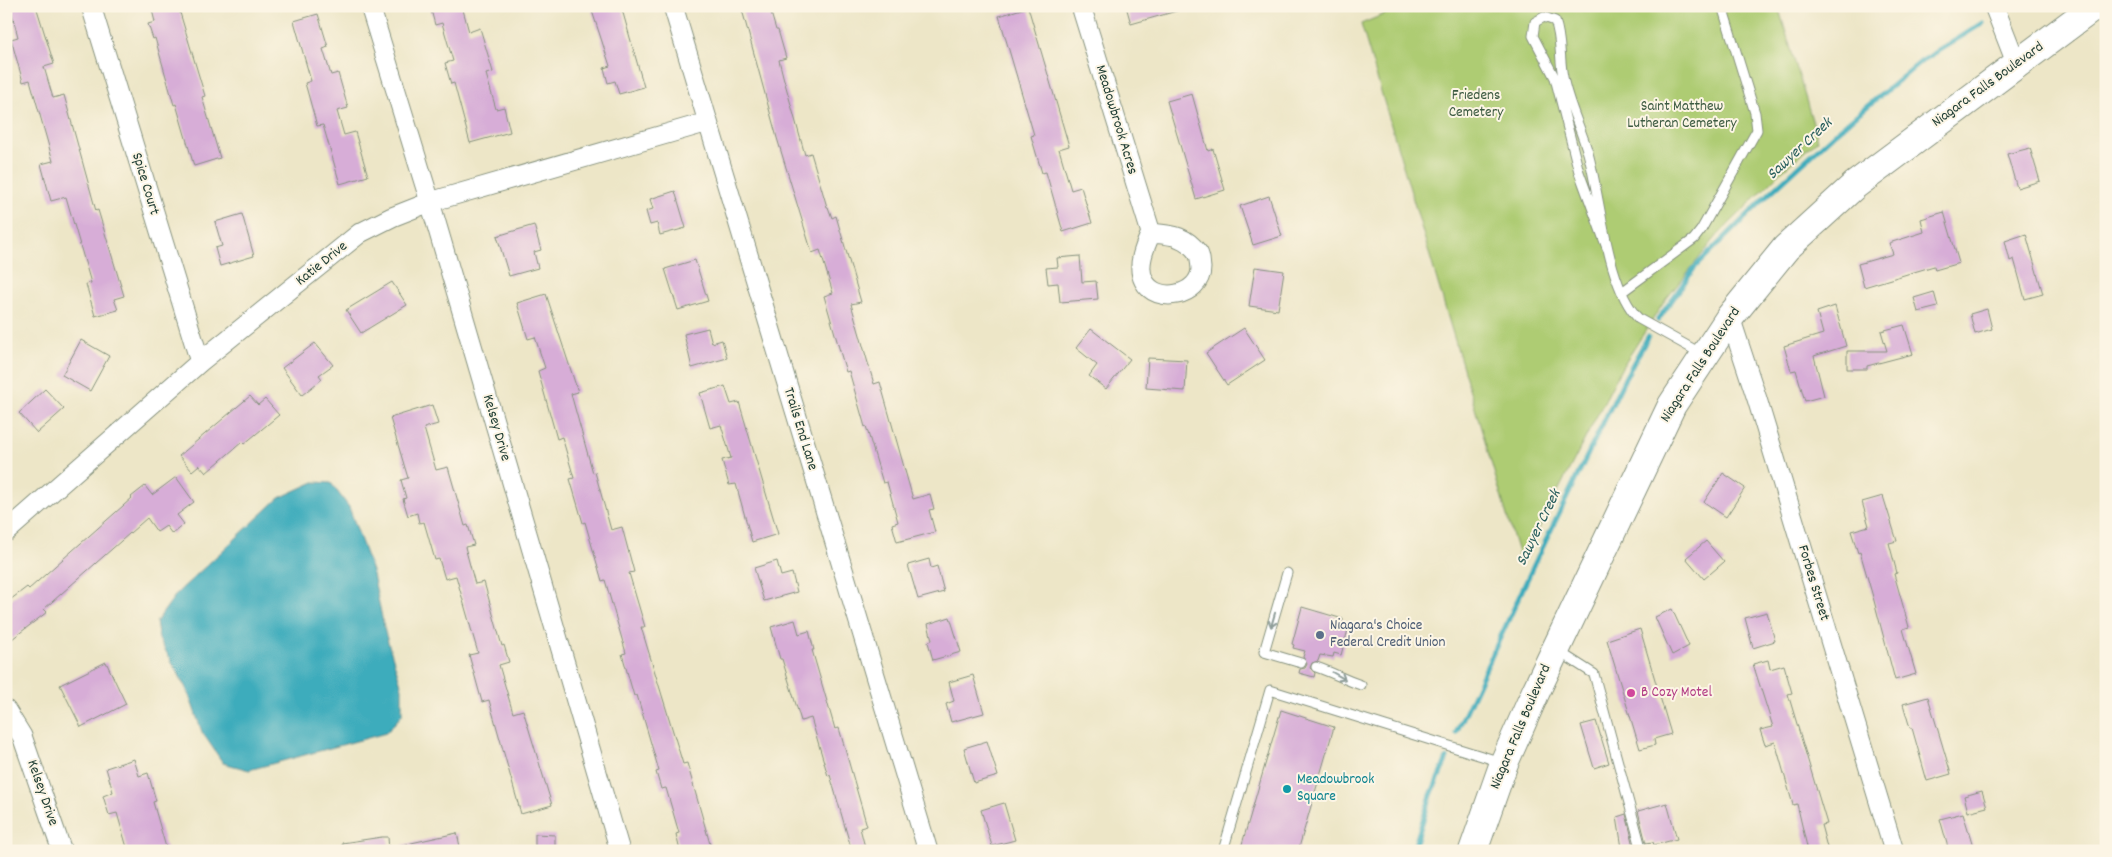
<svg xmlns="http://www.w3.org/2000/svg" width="2112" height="857" font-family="Dekko,sans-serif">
<rect width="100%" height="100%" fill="#fcf5e5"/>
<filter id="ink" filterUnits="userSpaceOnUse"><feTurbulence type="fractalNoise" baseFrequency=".02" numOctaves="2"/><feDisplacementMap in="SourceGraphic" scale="10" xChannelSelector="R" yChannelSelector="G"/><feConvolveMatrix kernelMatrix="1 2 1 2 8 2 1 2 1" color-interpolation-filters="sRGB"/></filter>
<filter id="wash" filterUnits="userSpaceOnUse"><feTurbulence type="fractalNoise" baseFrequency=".0096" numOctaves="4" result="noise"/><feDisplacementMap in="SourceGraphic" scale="20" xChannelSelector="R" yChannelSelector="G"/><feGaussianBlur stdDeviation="1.12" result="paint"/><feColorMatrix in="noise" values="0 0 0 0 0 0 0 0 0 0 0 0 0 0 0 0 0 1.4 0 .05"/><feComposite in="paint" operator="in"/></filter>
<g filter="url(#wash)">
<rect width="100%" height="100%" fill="#ede6c7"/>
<!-- green -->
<path fill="#aecc73" stroke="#668454" d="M1404,6h374l40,134 -35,30 -66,66 -51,63 -44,68 -101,196 -160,-539z"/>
<!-- water -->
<path fill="#3eacbc" stroke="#2e7478" d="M314,482l17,1 18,24 24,67 12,58 17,56v27l-16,18 -137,37 -26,-7 -21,-31 -14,-40 -29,-53 -3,-17 21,-29 102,-95z"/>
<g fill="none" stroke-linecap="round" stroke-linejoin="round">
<!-- stream -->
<path stroke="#3eacbc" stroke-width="5" d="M1658,320l37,-53 74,-73 66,-61 87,-72 61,-38
M1456,733l76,-164 93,-191 23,-41
M1413,851l18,-56 16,-37"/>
</g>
<g id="blocks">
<!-- building -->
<path fill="#d7add7" d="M10,6h26l18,58 -10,3 9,31 11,-3 32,116 2,-1 26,86 -10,3 4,11 -23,6 -9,-32 5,-1 -25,-86 -15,4 -10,-37 12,-3 -23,-81 -7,2 -12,-43 7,-2z
M151,6h27l27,90 -3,1 18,61 -26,8 -18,-62 -2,1 -19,-67 -2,1 -5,-15 7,-2z
M430,6h32l7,26 11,-4 13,44 -7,2 10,35 8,-2 6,25 -40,11 -16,-60 -3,1 -6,-21 8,-2 -11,-38 -7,2z
M596,6h25l23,81 -25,7 -4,-13 -7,2 -4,-15 6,-2 -18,-55 5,-1z
M741,6h28l7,24h2l8,28 -7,2 4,16 22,79 6,-2 16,54h1l4,11 4,-2 25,86 -10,2 23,80 6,-2 33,117 17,-5 4,15 -5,1 6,22 -38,10 -5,-18 6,-2 -11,-40 -4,1 -17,-57 -1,1 -16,-56 -3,1 -22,-76 9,-3 -13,-43 -8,3 -35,-115z
M1126,6h54v4l-49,14z
M1028,7l41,139 -10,3 12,41 10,-3 11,36 -29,9 -17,-60 -4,1 -11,-37 3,-1 -35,-119z
M318,14l10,33 -5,2 8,26 7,-2 10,35 -11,3 7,24 11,-3 13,44 -28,8 -17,-59 -6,1 -12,-43 6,-2 -17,-60z
M1192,94l16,57 5,-2 12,41 -29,9 -29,-98z
M2030,148l10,33 -23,7 -10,-34z
M675,191l11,37 -26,7 -3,-12 -7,2 -4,-14 7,-2 -3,-10z
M1269,196l13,40 -29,9 -13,-39z
M1944,212l15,51 -24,7 -1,-4 -70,21 -6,-23 35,-10 -4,-11 35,-11 -3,-13z
M242,214l12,42 -34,10 -5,-18 7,-2 -7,-24z
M534,225l7,25 -7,2 4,16 -29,8 -12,-40z
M2026,234l17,60 -18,5 -11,-40 -4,2 -5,-20z
M1080,256l2,26 14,-1 2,18 -38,3 -2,-19 -10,1 -2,-16 12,-1 -1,-9z
M695,260l13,41 -30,9 -13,-41z
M1255,267l29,4 -6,39 -29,-4z
M392,282l15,23 -46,28 -15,-23z
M1934,292l4,15 -20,5 -4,-14z
M546,294l32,98 -7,2 22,79 2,-1 16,58 11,-3 12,45 -5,1 16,54h-4l42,137 4,-1 25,88h-32l-4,-17 3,-1 -13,-45 -5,1 -5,-17 3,-1 -22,-76 -3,1 -12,-42 4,-1 -21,-73 -3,1 -17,-59 -2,1 -13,-44 4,-1 -12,-41 -5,2 -19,-68 7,-3 -10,-31 -7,2 -11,-36z
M1835,306l11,40 -32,10 10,40 -19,5 -9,-31 -5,1 -7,-25 39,-12 -6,-22z
M1987,309l5,20 -17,5 -5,-20z
M1904,325l9,29 -46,12v3h-20v-18h40l-6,-20z
M708,328l4,15 10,-3 5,18 -35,10 -8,-34z
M1244,328l21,32 -38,25 -21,-32z
M1091,329l39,30 -24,30 -17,-13 8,-11 -21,-17z
M81,340l28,16 -19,35 -28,-16z
M315,343l18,22 -14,10 3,4 -20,16 -20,-27z
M1148,358l39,2 -2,31 -39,-3z
M725,386l6,18 8,-2 39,132 -26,8 -16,-58 -7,1 -7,-25 9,-2 -10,-33 -11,3 -10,-35z
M45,389l19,20 -27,24 -18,-20z
M250,396l8,9 7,-6 14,16 -35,29 -2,-2 -36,31 -7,-8 -7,6 -13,-15z
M432,405l6,19 -14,4 12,42 12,-3 17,59 3,-1 6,20 -9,2 10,37 9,-2 18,64 2,-1 5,17 -10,3 14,48 10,-3 29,95 -31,9 -32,-114 -7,2 -13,-47 9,-2 -22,-77 -11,3 -6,-20 -4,1 -11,-38 -5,1 -2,-10 -9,3 -5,-17 3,-1 -5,-18 7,-2 -18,-60z
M1723,473l22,15 -19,29 -22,-15z
M176,477l18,25 -17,13 7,9 -12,10 -6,-8 -9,6 -10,-14 -103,91 3,3 -35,27 -6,-8v-28l21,-16 2,2 103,-91 -1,-1 14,-11 7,9z
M1883,496l14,45 -8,2 8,30 -3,1 15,53 -6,2 13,45 -21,6 -22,-83 -13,-45 -2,1 -7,-22 18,-5 -7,-24z
M1706,541l18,21 -20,17 -18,-21z
M929,559l2,9 6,-2 7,26 -26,7 -10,-34z
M777,561l4,15 11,-3 5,19 -33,9 -10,-33z
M1302,607l41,12 -1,5 7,2 -8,29 -7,-2 -1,4 -13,-2 -2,6 -6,2 -2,5 5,5 -1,4 -15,-4 1,-4 5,-1 2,-4 -4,-7 2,-6 -12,-3 1,-3 -2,-1z
M1672,609l17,37 -17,9 -17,-38z
M1767,612l8,29 -22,7 -8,-30z
M950,617l11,35 -28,8 -5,-18 4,-2 -4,-16z
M795,620l4,14 10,-3 5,19h-2l23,79 4,-1 28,98 -7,2 6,23h-14l-22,-76 -2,1 -17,-58 -10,3 -19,-62h-2l-9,-32z
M1640,629l31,105 -17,5 1,6 -15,4 -33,-109z
M1768,660l2,9 14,-4 8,28 -4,1 39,130 -6,1 7,26h-20l-11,-47 -4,1 -18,-63 -10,3 -5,-15 13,-3 -20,-63z
M106,662l20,42 -45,23 -21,-42z
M973,675l11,38 -33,9 -5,-18 8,-3 -5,-19z
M1928,697l23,77 -24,7 -15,-53h-2l-7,-24z
M1281,710l53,17 -36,124h-58z
M1596,721l13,42 -15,5 -13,-43z
M987,741l11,35 -24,7 -10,-35z
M134,759l5,17 9,-3 8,28 -3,1 14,49h-39l-11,-38 -8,2 -6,-19 10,-4 -7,-24z
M1982,791l5,16 -19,5 -4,-16z
M1004,803l11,37 -23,6 -11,-36z
M1667,803l10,36 -23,6 -1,-3 -7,1 -8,-32z
M1963,813l10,33 -24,5 -9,-32z
M1626,814l8,32 -12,2 -5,-31z
M457,833l4,18h-59v-6z
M535,834l20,1v16h-20z
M382,837h6l1,14h-46l-1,-8z"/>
</g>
</g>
<g filter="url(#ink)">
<use href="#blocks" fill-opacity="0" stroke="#86927e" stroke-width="1"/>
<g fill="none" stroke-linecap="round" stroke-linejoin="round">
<defs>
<path id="lane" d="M1607,248l-28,-76 -24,-94 -22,-42 2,-14 9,-5 11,4c7,18 4,37 8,56 5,27 18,51 25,76 13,46 18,133 51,166l63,35
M1622,292l72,-53 7,-9 56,-100 -2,-17 -33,-107
M1287,573l-23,79 37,11
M1558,651l36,23 48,177
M1316,667c16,5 29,13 45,18
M1223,851l47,-161 231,72"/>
<path id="street" d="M91,6l109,356
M370,6l60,196 190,649
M673,6l255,845
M1081,6l70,227c-6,13 -15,33 -7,48 12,24 57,15 57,-13 -1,-6 0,-10 -3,-15 -13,-18 -27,-18 -47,-20
M1994,6l23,59
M1730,317l27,82 137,452
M6,532l194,-170 160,-129 32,-16 38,-15 278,-80
M6,710l16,26 40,115"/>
<path id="primary" d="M1473,851l31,-88 32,-72 136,-286 58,-88 56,-69 69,-63 240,-179"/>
</defs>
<!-- lane casing -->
<use href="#lane" stroke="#86927e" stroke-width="11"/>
<!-- street casing -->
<use href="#street" stroke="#86927e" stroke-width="21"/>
<!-- primary casing -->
<use href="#primary" stroke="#86927e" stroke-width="30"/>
<!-- lane -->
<use href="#lane" stroke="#fff" stroke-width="9"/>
<!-- street -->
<use href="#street" stroke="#fff" stroke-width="19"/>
<!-- primary -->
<use href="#primary" stroke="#fff" stroke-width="28"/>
</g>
<!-- one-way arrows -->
<defs><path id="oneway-shaft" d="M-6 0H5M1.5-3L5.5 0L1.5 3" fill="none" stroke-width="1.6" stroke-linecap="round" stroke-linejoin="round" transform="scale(1.25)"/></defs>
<g stroke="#8f9e9a">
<use href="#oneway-shaft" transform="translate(1273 620) rotate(106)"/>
<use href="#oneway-shaft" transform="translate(1339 676) rotate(30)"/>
</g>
</g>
<!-- markers -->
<circle fill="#5c6f8a" stroke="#fcf5e5" stroke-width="2" cx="1320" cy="635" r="5"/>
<circle fill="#d1479c" stroke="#fcf5e5" stroke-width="2" cx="1631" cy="693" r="5"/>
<circle fill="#0f9aa8" stroke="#fcf5e5" stroke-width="2" cx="1287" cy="789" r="5"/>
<g text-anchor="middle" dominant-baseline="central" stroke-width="4" stroke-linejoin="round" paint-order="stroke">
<!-- street labels -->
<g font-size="15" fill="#1f3d34" stroke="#fcf5e5">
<text transform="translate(1988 85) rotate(-36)">Niagara Falls Boulevard</text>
<text transform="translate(1116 120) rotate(73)">Meadowbrook Acres</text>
<text transform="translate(145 184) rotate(73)">Spice Court</text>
<text transform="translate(322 264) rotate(-39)">Katie Drive</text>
<text transform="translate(1701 365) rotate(-57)">Niagara Falls Boulevard</text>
<text transform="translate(496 428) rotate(74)">Kelsey Drive</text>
<text transform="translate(800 429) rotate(73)">Trails End Lane</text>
<text transform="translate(1813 583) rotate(73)">Forbes Street</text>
<text transform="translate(1521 727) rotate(-67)">Niagara Falls Boulevard</text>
<text transform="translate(42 793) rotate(71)">Kelsey Drive</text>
</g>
<!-- park labels -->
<g font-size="15" fill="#3c5a41" stroke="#fcf5e5">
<text x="1476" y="96">Friedens<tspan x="1476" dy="17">Cemetery</tspan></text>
<text x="1682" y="107">Saint Matthew<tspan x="1682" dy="17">Lutheran Cemetery</tspan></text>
</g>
<!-- service labels -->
<g font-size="15" fill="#4e5e75" stroke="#fcf5e5" text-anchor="start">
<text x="1330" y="626">Niagara's Choice<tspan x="1330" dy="17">Federal Credit Union</tspan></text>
</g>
<!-- hotel labels -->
<g font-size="15" fill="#b23c85" stroke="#fcf5e5" text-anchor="start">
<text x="1641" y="693">B Cozy Motel</text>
</g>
<!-- culture labels -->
<g font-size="15" fill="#0d838f" stroke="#fcf5e5" text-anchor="start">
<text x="1297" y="780">Meadowbrook<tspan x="1297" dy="17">Square</tspan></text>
</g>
<!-- water labels -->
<g font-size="16" font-style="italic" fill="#285e5d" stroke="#fcf5e5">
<text transform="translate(1800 149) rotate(-43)">Sawyer Creek</text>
<text transform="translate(1539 528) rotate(-64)">Sawyer Creek</text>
</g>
</g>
<!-- margin -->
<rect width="2112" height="857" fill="none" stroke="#fcf5e5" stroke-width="25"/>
</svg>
